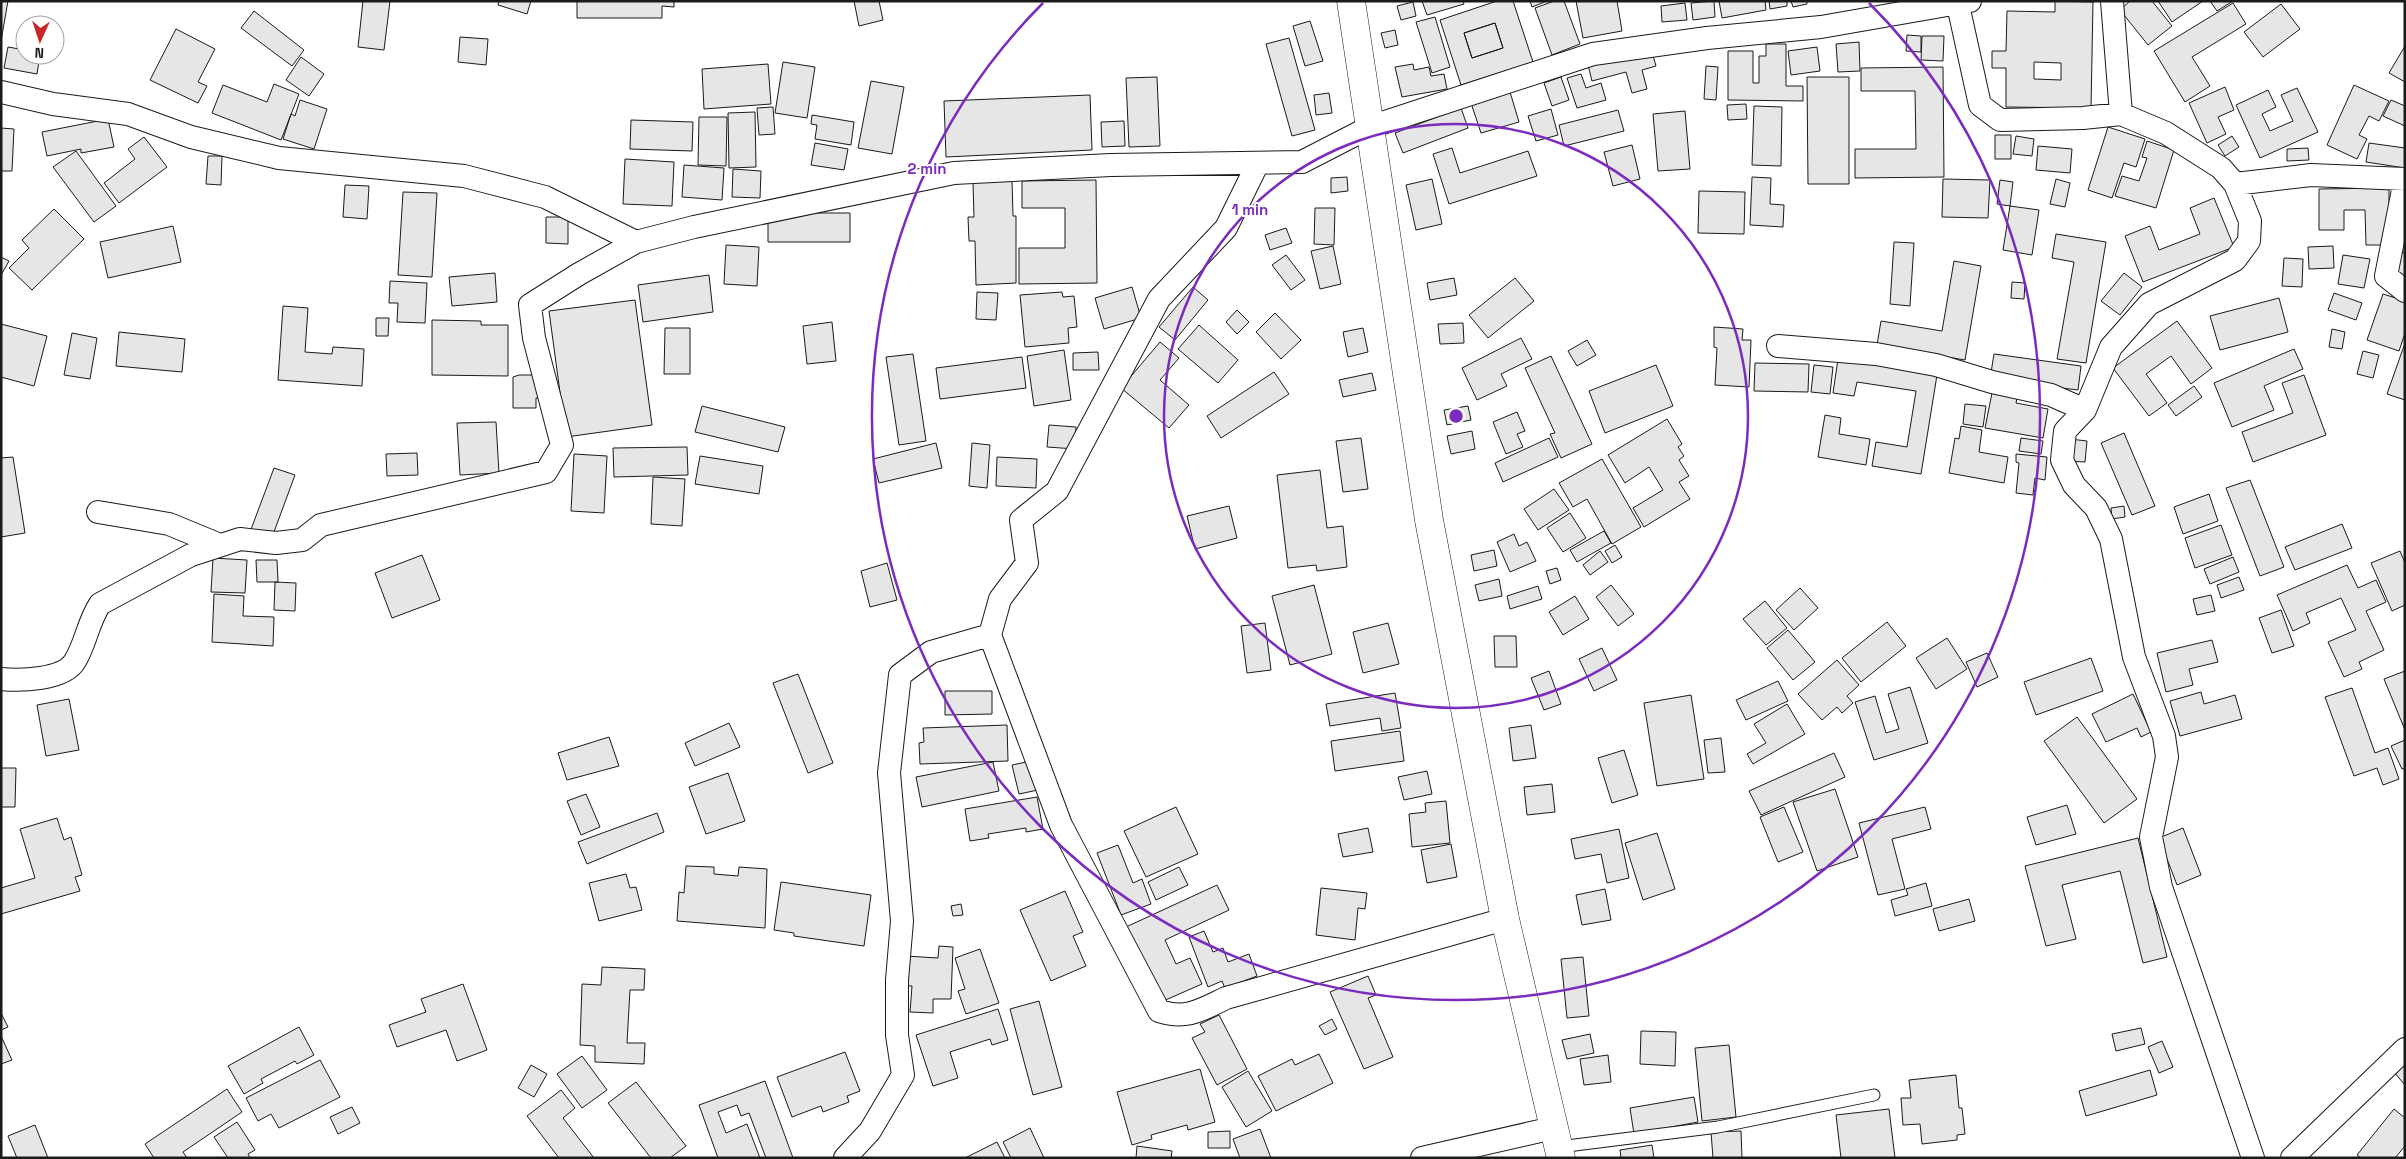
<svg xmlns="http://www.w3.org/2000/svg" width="2406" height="1159" font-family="'Space Grotesk',sans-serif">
<rect width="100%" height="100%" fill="#fff"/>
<!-- building -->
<path fill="#e6e6e6" stroke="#1a1a1a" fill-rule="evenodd" d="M1,1h7l-7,40z
M363,1h27l-6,49 -26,-3z
M499,1h32l-4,13 -29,-9z
M577,1h97v6l-12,-1v12h-85z
M854,1h25l4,19 -24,6z
M1422,1h41l1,3 -37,11z
M1497,1h16l20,61 -72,23 -21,-65zM1495,23l8,25 -31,10 -8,-25z
M1530,1h17l-15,6z
M1554,1h10l16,43 -28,11 -17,-47z
M1576,1h41l5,30 -39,7z
M1714,1l1,16 -22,3 -2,-17z
M1719,1h46l1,9 -44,8z
M1769,1h18v5l-17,3z
M1791,1h16v3l-14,3z
M2055,1l38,1 -2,106 -85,-1v-39h-14v-17h14l1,-40 48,1zM2034,62l27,1v17l-27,-1z
M2130,1h22l20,25 -24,19 -28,-35z
M2158,1h45l-31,21z
M2210,1h23l-16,10z
M1413,2l3,14 -15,4 -4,-14z
M1685,3l2,17 -25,2 -1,-16z
M2233,3l13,21 -54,33 18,29 -25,16 -31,-51z
M2281,4l19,25 -37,28 -19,-25z
M254,11l50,39 -12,16 -51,-38z
M1435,17l15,50 -18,6 -16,-51z
M1310,21l13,40 -18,5 -12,-40z
M1495,23l8,25 -31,10 -8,-25z
M176,29l39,20 -17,33 9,4 -9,17 -48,-23z
M1395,30l3,15 -13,3 -4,-15z
M1907,35l14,1v16l-15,-1z
M1922,36h22l-1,25 -22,-1z
M460,37l28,2 -2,26 -28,-3z
M1289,38l26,92 -23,6 -26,-92z
M1859,42l1,29 -22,1 -2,-28z
M1766,44h20v42h17v15l-75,-1v-49h25v32h6v-27h7z
M2405,46v36l-16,-9z
M8,47l17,3v5h15l-3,19 -33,-6z
M1817,47l3,24 -29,4 -3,-24z
M1651,48l5,18 -14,4 5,19 -15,4 -6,-21 -34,9 -4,-16z
M301,57l23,17 -15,22 -23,-16z
M783,62l32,5 -8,51 -32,-5z
M768,64l3,40 -67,5 -2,-40z
M1413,64l1,6 15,-3 2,9 13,-2 3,15 -45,8 -7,-30z
M1706,66l12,1 -2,33 -12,-1z
M1943,67l1,110 -89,1v-29h61l-1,-58h-54v-23z
M1581,74l5,14 15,-5 5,17 -29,8 -10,-30z
M1157,77l3,69 -31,1 -3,-69z
M1561,77l8,23 -17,6 -8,-23z
M1807,77h42v107h-41z
M871,81l33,6 -12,67 -34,-6z
M274,84l25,10 -18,46 -69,-27 11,-28 44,17z
M2354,85l35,16 -10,20 -10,-5 -10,19 8,4 -10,20 -30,-14z
M2225,87l9,23 -16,7 8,17 -19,9 -18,-40z
M2297,88l21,44 -58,26 -24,-53 32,-15 8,17 -14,7 8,17 23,-10 -12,-26z
M1510,92l9,30 -38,11 -10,-30z
M1329,93l3,20 -16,2 -2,-20z
M1090,95l2,55 -146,7 -2,-56z
M300,100l27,9 -13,40 -31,-10 8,-25 4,2z
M2391,100l14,6v20l-22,-10z
M1746,104l1,15 -19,1 -1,-15z
M1754,106l28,1 -1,59 -29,-1z
M773,107l2,27 -16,1 -2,-27z
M1461,108l7,20 -65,25 -8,-20z
M1551,109l7,26 -22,6 -8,-25z
M1618,110l6,21 -60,15 -5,-21z
M1685,111l5,58 -32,2 -5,-57z
M755,112l1,55 -27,1 -1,-55z
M812,115l42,7 -3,23 -36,-6 2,-14 -6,-1z
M699,117h28l-1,49 -28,-1z
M108,119l6,28 -33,6v-4l-34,7 -5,-24z
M631,120l62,2 -1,29 -62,-2z
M1124,121l1,25 -23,1 -1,-25z
M2108,127l37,12 -9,28 -12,-4 -12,35 -24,-8z
M1,128l13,1 -2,42h-11z
M1995,135h16v24h-16z
M2016,136l18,3 -2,17 -19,-2z
M2232,136l7,11 -14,9 -7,-11z
M144,137l23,30 -48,36 -15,-20 31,-24 -7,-10z
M2147,141l27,9 -18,58 -41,-12 7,-20 17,5 8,-23 -5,-1z
M815,143l33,6 -4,21 -33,-5z
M2369,143l36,5v20l-39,-6z
M1632,145l8,34 -27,7 -9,-34z
M2038,146l34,3 -2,24 -34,-3z
M1452,148l8,25 68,-22 9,25 -88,28 -16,-50z
M2308,148l1,12 -22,1v-12z
M76,151l40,55 -22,16 -41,-55z
M208,156h14l-1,29 -15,-1z
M625,159l49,3 -2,44 -49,-2z
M684,165l40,3 -2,32 -40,-3z
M733,169l28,2 -1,27 -28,-1z
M1347,177l1,14 -17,2v-15z
M1752,177l19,1 -1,26 14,1 -1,22 -33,-2z
M1432,179l10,45 -26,6 -10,-45z
M1943,179l47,1 -2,38 -46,-1z
M2056,179l14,4 -5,24 -15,-3z
M1012,180l1,36h3v67l-40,2 -1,-44h-6l-1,-24h6l-1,-35z
M1096,180l1,103 -78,1v-36h46v-40h-43v-27z
M2000,180l13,2 -3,24 -13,-2z
M345,185l24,1 -2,33 -24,-2z
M2389,188v57h-23l-1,-35h-21v20h-25v-41z
M1699,191l46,1 -1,42 -46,-1z
M403,192l34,1 -5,84 -34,-2z
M2214,198l20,49 -91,35 -18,-46 25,-10 9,24 41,-16 -10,-26z
M2010,206l29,4 -7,45 -29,-5z
M1315,208h20l-1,37 -20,-1z
M54,209l30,30 -52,51 -23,-22 20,-20 -7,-8z
M781,213h69v29h-82v-25z
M546,217h22v27l-22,-1z
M173,226l8,36 -73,16 -8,-36z
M1286,228l6,15 -22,7 -5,-15z
M2056,234l50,8 -20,121 -29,-4 17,-97 -22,-4z
M1894,242l20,1 -4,63 -20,-2z
M726,245l33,2 -2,39 -33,-2z
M1333,246l8,38 -21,5 -9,-38z
M2333,246l1,22 -25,1 -1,-22z
M2398,251l7,2v25l-14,-4z
M1286,255l19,25 -14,10 -19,-25z
M2343,255l27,4 -6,29 -26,-4z
M1,257l8,4 -8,14z
M2284,258l19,1 -1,28 -20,-1z
M1954,261l27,5 -16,94 -88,-15 4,-24 61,10z
M495,273l2,29 -45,4 -3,-29z
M2124,273l18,14 -22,28 -19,-14z
M709,275l4,37 -70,10 -5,-37z
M1454,278l3,17 -27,5 -3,-17z
M1515,278l19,23 -46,37 -19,-23z
M390,281l37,2 -2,40 -28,-1 1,-19h-9z
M2012,282l13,1 -1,16 -13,-1z
M1132,287l9,31 -37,11 -9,-31z
M1193,287l15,13 -33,40 -16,-13z
M977,292l21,1 -2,27 -20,-1z
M1062,292l1,5 11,-1 3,31 -9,1 1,15 -44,4 -5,-52z
M2334,293l28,10 -6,17 -28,-10z
M2383,294l22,7v32l-6,18 -32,-11z
M2279,298l9,34 -68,18 -10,-34z
M635,300l17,125 -86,12 -17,-126z
M283,306l25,2 -3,44 27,2 1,-7 31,2 -2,37 -84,-6z
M1237,310l12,12 -12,12 -11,-12z
M1275,313l26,27 -20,19 -25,-27z
M376,318h13l-1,18h-12z
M432,320l49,1v4h27v51l-76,-1z
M2177,321l35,47 -21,16 -20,-28 -25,18 21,29 -18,13 -36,-48z
M832,322l4,39 -29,3 -4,-38z
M1463,323l1,20 -24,1 -2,-20z
M1,324l46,12 -13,50 -33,-9z
M1199,325l39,35 -20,23 -40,-34z
M1714,327l29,2 -1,11h9l-2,47 -34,-2 2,-37 -3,-1z
M665,328h25v46h-26z
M1363,328l5,24 -20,5 -5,-25z
M2332,329l13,3 -3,17 -13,-2z
M119,332l66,7 -3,33 -66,-6z
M72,333l25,5 -7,41 -26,-4z
M1521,338l11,21 -31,15 6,12 -30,14 -15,-32z
M1587,340l9,15 -19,11 -9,-15z
M1160,342l19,16 -19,22 29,25 -20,23 -48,-40z
M2405,343v57l-18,-6z
M2294,349l9,20 -39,17 10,24 -42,17 -18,-44z
M1064,350l7,50 -37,6 -7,-50z
M2363,351l16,4 -6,23 -16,-4z
M1098,352l1,18h-26v-17z
M913,354l13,87 -27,4 -13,-88z
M1994,354l87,12 -3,24 -88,-11z
M1551,356l41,88 -31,14 -11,-24 5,-1 -30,-65z
M1022,357l4,31 -86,11 -4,-31z
M1838,359l99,16 -16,99 -49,-8 4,-24 31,5 9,-56 -59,-9 -3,14 -21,-3z
M1755,363l54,1 -1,28 -54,-1z
M1656,365l17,41 -68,27 -16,-42z
M1814,365l19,2 -3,27 -19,-2z
M1274,372l15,22 -68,44 -14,-22z
M1372,373l4,17 -33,7 -4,-17z
M519,375h16l4,23h-3v10h-23v-31z
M2304,375l22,60 -73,27 -11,-30 51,-19 -11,-30z
M2194,386l8,11 -26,19 -8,-11z
M1993,388l25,5 -2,10 32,6 -5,29 -58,-10z
M1965,404l21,2 -3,21 -20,-3z
M702,406l83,21 -7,25 -83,-20z
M1468,406l3,14 -24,5 -3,-15z
M1517,412l8,19 -8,3 6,13 -17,7 -13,-32z
M1825,415l16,3 -2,16 31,5 -4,26 -48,-8z
M1667,419l15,25 -4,3 6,9 -5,4 10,16 -10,6 11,17 -46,28 -11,-19 30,-18 -14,-23 -24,16 -17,-28z
M496,422l3,51 -39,2 -3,-52z
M1049,425l27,2 -1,22 -28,-2z
M1961,426l21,4 -3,22 29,5 -4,26 -55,-10 6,-35 4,1z
M1472,431l3,18 -24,5 -4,-18z
M2124,433l31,73 -23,9 -31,-72z
M1361,438l7,51 -25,3 -7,-51z
M1549,438l9,19 -55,25 -8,-19z
M2021,438l22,3 -2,13 -22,-3z
M2070,439l17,2 -2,21 -17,-1z
M936,443l6,25 -63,15 -6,-24z
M972,443l18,2 -3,43 -18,-2z
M687,447l1,28 -74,2 -1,-29z
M417,453l1,22 -31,1 -1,-22z
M574,454l33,2 -3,57 -33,-2z
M2016,454l31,3 -2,23 -10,-2 -2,17 -17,-2 3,-30 -3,-1z
M700,456l63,10 -4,28 -64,-10z
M13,457l12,76 -24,4v-79z
M997,457l40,2 -1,29 -40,-2z
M1602,459l39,68 -29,17 -25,-45 -14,8 -14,-24z
M274,468l21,7 -24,65 -21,-8z
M1320,470l7,58 16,-2 4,41 -30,4 -1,-6 -28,3 -11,-93z
M653,477l32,2 -3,47 -31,-2z
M2250,480l34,87 -24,9 -34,-88z
M1554,489l15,21 -31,20 -14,-21z
M2209,494l9,27 -35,13 -9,-27z
M1229,506l8,32 -42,11 -8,-33z
M2124,506l1,11 -13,2 -1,-11z
M1570,513l16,25 -23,14 -16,-24z
M2342,524l10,24 -57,22 -10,-23z
M2221,525l11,30 -37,13 -10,-30z
M1604,531l7,12 -34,19 -7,-12z
M1514,534l5,12 8,-4 9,19 -26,11 -13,-30z
M1615,545l7,12 -10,6 -7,-12z
M1494,550l3,16 -23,5 -3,-16z
M1600,551l8,11 -18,13 -7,-10z
M2400,551l5,12v42l-13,6 -21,-48z
M422,555l18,45 -48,18 -17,-45z
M2233,557l6,15 -29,12 -6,-15z
M213,558l34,2 -2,33 -34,-1z
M256,560h21l1,22h-21z
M887,563l10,37 -27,7 -9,-36z
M2347,565l11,23 18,-8 10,22 -20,9 18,39 -25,12 3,7 -18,8 -16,-35 28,-12 -15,-32 -35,15 4,10 -17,8 -16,-36z
M1557,568l4,12 -11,4 -4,-13z
M2239,577l5,13 -23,8 -4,-13z
M1499,579l3,17 -23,5 -4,-16z
M275,582l21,1 -1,28 -21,-1z
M1314,585l18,69 -42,11 -18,-69z
M1611,585l23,29 -16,12 -22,-29z
M1538,586l4,13 -32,10 -3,-13z
M1800,588l18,20 -24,22 -18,-20z
M214,594l30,2 -1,20 31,1 -1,29 -61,-4z
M2211,595l4,16 -18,4 -4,-16z
M1575,596l14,23 -26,16 -14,-23z
M1765,601l22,27 -21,17 -23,-26z
M2281,610l13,36 -22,7 -13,-35z
M1887,622l19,24 -45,36 -19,-24z
M1265,623l6,47 -24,3 -6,-47z
M1388,623l11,41 -36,9 -10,-41z
M1788,630l27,32 -22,18 -26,-32z
M1494,636h22l1,31h-22z
M1947,638l20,31 -31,20 -20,-31z
M2212,640l6,22 -29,7 4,16 -27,7 -9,-39z
M1602,648l15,32 -23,11 -15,-32z
M1987,653l11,24 -21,10 -11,-25z
M2091,658l12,33 -67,24 -12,-33z
M1837,660l22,25 -12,11 6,7 -11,10 -5,-6 -15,13 -24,-26z
M1549,671l12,33 -17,6 -13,-32z
M2405,671v59l-21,-51z
M798,674l35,89 -25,10 -35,-90z
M1778,681l10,20 -42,19 -10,-20z
M1910,687l18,56 -54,17 -19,-58 20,-6 11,37 13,-4 -11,-35z
M2352,688l23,65 13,-5 11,31 -16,6 -6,-17 -23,8 -29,-79z
M945,691h47v23l-47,1z
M2201,692l3,12 31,-9 7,24 -62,17 -10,-35z
M1395,693l6,35 -19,3 -2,-13 -50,8 -4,-22z
M2133,694l18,38 -10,5 -4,-9 -31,14 -14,-28z
M1691,695l13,84 -47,7 -13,-83z
M69,699l10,51 -33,6 -9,-51z
M1787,704l18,30 -52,30 -6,-10 19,-11 -12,-19z
M2077,717l60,82 -33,24 -60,-82z
M729,723l11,24 -45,19 -10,-23z
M1007,725l1,36 -88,3 -1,-21 5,-1 -1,-14z
M1531,725l5,33 -23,3 -4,-33z
M1400,731l4,30 -69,10 -4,-30z
M609,737l10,29 -52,14 -9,-27z
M1721,738l4,34 -17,1 -4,-33z
M2405,740v28l-3,1 -11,-23z
M1624,750l14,45 -26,8 -14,-45z
M1834,753l11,24 -84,38 -12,-24z
M1031,761l7,29 -19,4 -7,-29z
M993,762l6,29 -77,16 -6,-30z
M1,768h15l-1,39h-14z
M1427,771l5,23 -28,6 -6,-23z
M728,773l17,48 -39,13 -17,-47z
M1552,784l3,28 -28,3 -3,-28z
M1835,789l23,68 -41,14 -24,-69z
M586,794l14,33 -19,8 -14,-34z
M1037,797l6,32 -17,3v-4l-38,6 1,4 -19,3 -5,-32z
M1446,801l4,42 -38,4 -3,-33 17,-2 -1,-9z
M2067,805l9,29 -40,11 -9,-28z
M1176,807l22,47 -52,23 -22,-46z
M1784,807l19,45 -25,10 -18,-45z
M1925,807l6,22 -39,10 13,50 -27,6 -19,-72z
M657,813l7,19 -77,32 -9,-22z
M57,818l7,22 7,-3 11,38 -7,2 5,14 -79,23v-26l34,-10 -15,-49z
M1368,828l5,24 -30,5 -5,-23z
M2183,828l18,47 -24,10 -18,-47z
M1619,829l10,49 -22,5 -6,-29 -26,5 -4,-20z
M1657,833l18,56 -32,11 -18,-57z
M2138,838l29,119 -24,6 -23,-92 -58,14 14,54 -30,7 -21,-80z
M1451,844l6,33 -30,6 -6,-33z
M1118,845l15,38 9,-4 9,25 -30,11 -24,-62z
M686,866l28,1v7l24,2 1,-9 28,2 -2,59 -88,-7 2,-29 5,1z
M1179,867l9,18 -32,15 -8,-18z
M626,874l4,14 6,-1 6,23 -43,11 -10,-38z
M781,882l90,13 -7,51 -70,-10v-3l-20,-3z
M1926,883l6,23 -37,10 -4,-16 17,-5 -2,-6z
M1217,885l12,25 -64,30 11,24 14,-6 12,26 -41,18 -35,-75z
M1321,888l46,5 -2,16 -7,-1 -3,32 -39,-5z
M1605,889l6,31 -29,5 -6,-30z
M1065,891l18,41 -10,4 13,30 -35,15 -31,-71z
M1969,899l6,22 -36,10 -6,-22z
M961,904l2,11 -10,1 -2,-10z
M1204,931l9,21 10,-4 5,14 21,-8 8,22 -32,12 -3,-7 -14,6 -19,-50z
M939,946l14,1 -2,52h-18v14l-23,-1 2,-26h-7l1,-30 32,2z
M980,949l19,54 -33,11 -8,-23 7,-2 -10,-31z
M1583,957l6,59 -22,2 -6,-59z
M602,967l43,2 -1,21h-14l-3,53h18l-1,21 -49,-2v-16l-15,-1 2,-61 19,1z
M1368,976l8,19 -8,3 25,59 -29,12 -34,-77z
M463,984l24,66 -30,11 -11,-31 -49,17 -8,-22 37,-13 -5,-13z
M1039,1001l23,86 -29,8 -23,-86z
M998,1009l10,31 -16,5 -2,-6 -40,13 8,26 -25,8 -17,-51z
M1,1013l7,14 -7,3z
M1219,1015l28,54 -30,16 -25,-47 13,-6 -5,-8z
M1332,1019l5,10 -12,6 -6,-9z
M299,1027l15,28 -17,9 -2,-3 -34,18 2,4 -19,11 -16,-28z
M2141,1028l4,16 -29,7 -4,-17z
M1641,1031l35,1 -1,34 -35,-2z
M1590,1034l4,19 -27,6 -5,-19z
M1,1036l11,24 -11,4z
M2162,1041l11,26 -14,6 -11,-26z
M1729,1045l7,72 -34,4 -7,-73z
M845,1052l15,39 -13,5 2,6 -26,10 -2,-6 -29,11 -15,-40z
M1319,1054l14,29 -57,28 -18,-35 34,-17 3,6z
M1608,1055l3,27 -27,3 -4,-26z
M582,1056l25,34 -25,18 -25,-34z
M320,1060l20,37 -61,31 -8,-14 -13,7 -12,-23z
M2405,1061v24l-12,-14z
M531,1065l16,9 -13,23 -16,-9z
M1200,1069l15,53 -27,8 -1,-5 -36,10 1,4 -20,6 -15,-53z
M2150,1070l7,25 -71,21 -7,-25z
M1248,1071l24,40 -26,16 -24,-40z
M1956,1075l3,33h3l3,26 -8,1v5l-35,4 -2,-20 -17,1 -2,-27h10l-2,-18z
M765,1081l28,77h-27l-17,-45 -8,3 -4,-11 -19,7 8,21 21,-9 13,34h-42l-19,-53z
M636,1082l50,64 -16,12h-19l-43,-55z
M227,1089l15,23 -59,40 4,6h-33l-9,-14z
M561,1090l14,18 -12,10 31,40h-35l-32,-42z
M1694,1097l4,25 -64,12 -4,-26z
M352,1107l8,16 -22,11 -8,-17z
M1889,1109l6,49h-54l-5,-43z
M2394,1109l11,9v28l-10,12h-34l-4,-3z
M237,1122l18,28 -7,4 2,4h-22l-14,-21z
M35,1125l13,33h-31l-9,-22z
M1030,1128l14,30h-33l-8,-16z
M1260,1129l11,29h-31l-7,-19z
M1230,1131v17h-22v-16z
M1741,1131l1,27h-29l-2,-26z
M997,1142l8,16h-40z
M1652,1145l2,13h-33l-1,-8z
M1137,1146l35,5 -1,7h-35z"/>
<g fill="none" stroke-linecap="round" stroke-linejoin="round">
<defs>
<path id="lane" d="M1559,1147l159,-20 156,-32"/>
<path id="street" d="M2112,1l9,113
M1958,5l22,100 20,15 83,-2 38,-4 45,19 55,35 14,16 76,-9 94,4
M1,92l52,12 75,10 63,23 88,21 185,18 81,21 91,45 58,-15 260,-54 157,-8 191,-3 68,-35 223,-73 114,-16 114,-11 149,-26
M1258,163l-32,65 -67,71 -102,192 -36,29 6,43 -27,36 -10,36 71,190 98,186c28,9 42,-1 67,-13l279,-79
M2405,180l-19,96 19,15
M2235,184l15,37 -1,20 -14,19 -86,44 -38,43 -26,63 -20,21 -3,29 12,25 22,23 15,31 23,118 30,79 3,21 -16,80 10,50 92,271
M1778,346l98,8 60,11 56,17 59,13 34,15
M98,512l71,12 51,21
M1,679c19,2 63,1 74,-18 11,-18 13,-39 25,-57l91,-49 49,-16 36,4 26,-3 19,-15 225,-53 16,-27 -28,-107 -4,-33 49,-31 57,-32
M845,1158l25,-27 33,-56 -6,-40v-55l5,-59 -13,-148 11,-98 31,-23 59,-17
M1422,1158l131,-30
M2292,1158l113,-109"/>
<path id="highway" d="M1351,1l78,519 76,399 56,239"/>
</defs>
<!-- lane casing -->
<use href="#lane" stroke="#1a1a1a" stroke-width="13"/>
<!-- street casing -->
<use href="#street" stroke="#1a1a1a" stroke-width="24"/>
<!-- highway casing -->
<use href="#highway" stroke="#1a1a1a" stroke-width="29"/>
<!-- lane -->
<use href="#lane" stroke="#fff" stroke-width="11"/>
<!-- street -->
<use href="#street" stroke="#fff" stroke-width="22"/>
<!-- highway -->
<use href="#highway" stroke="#fff" stroke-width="28"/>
</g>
<!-- distance rings -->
<g fill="none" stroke="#7b2cbf" stroke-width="2.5">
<circle cx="1456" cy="416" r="292"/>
<path d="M1869 3A584 584 0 1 1 1043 3"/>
</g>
<circle cx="1456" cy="416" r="8" fill="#7b2cbf" stroke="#fff" stroke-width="2.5"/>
<g font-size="15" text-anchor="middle" font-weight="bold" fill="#7b2cbf" stroke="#fff" stroke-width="4" stroke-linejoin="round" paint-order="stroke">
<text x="927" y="174">2 min</text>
<text x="1250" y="215">1 min</text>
</g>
<!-- border -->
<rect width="2406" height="1159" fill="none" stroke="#1a1a1a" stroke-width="5"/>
<!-- north arrow -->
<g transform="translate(40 40) rotate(183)"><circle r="24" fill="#ffffff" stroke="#a3a3a3"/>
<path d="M0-4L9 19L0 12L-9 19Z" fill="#c62828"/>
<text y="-8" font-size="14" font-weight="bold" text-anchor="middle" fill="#1a1a1a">N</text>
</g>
</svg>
